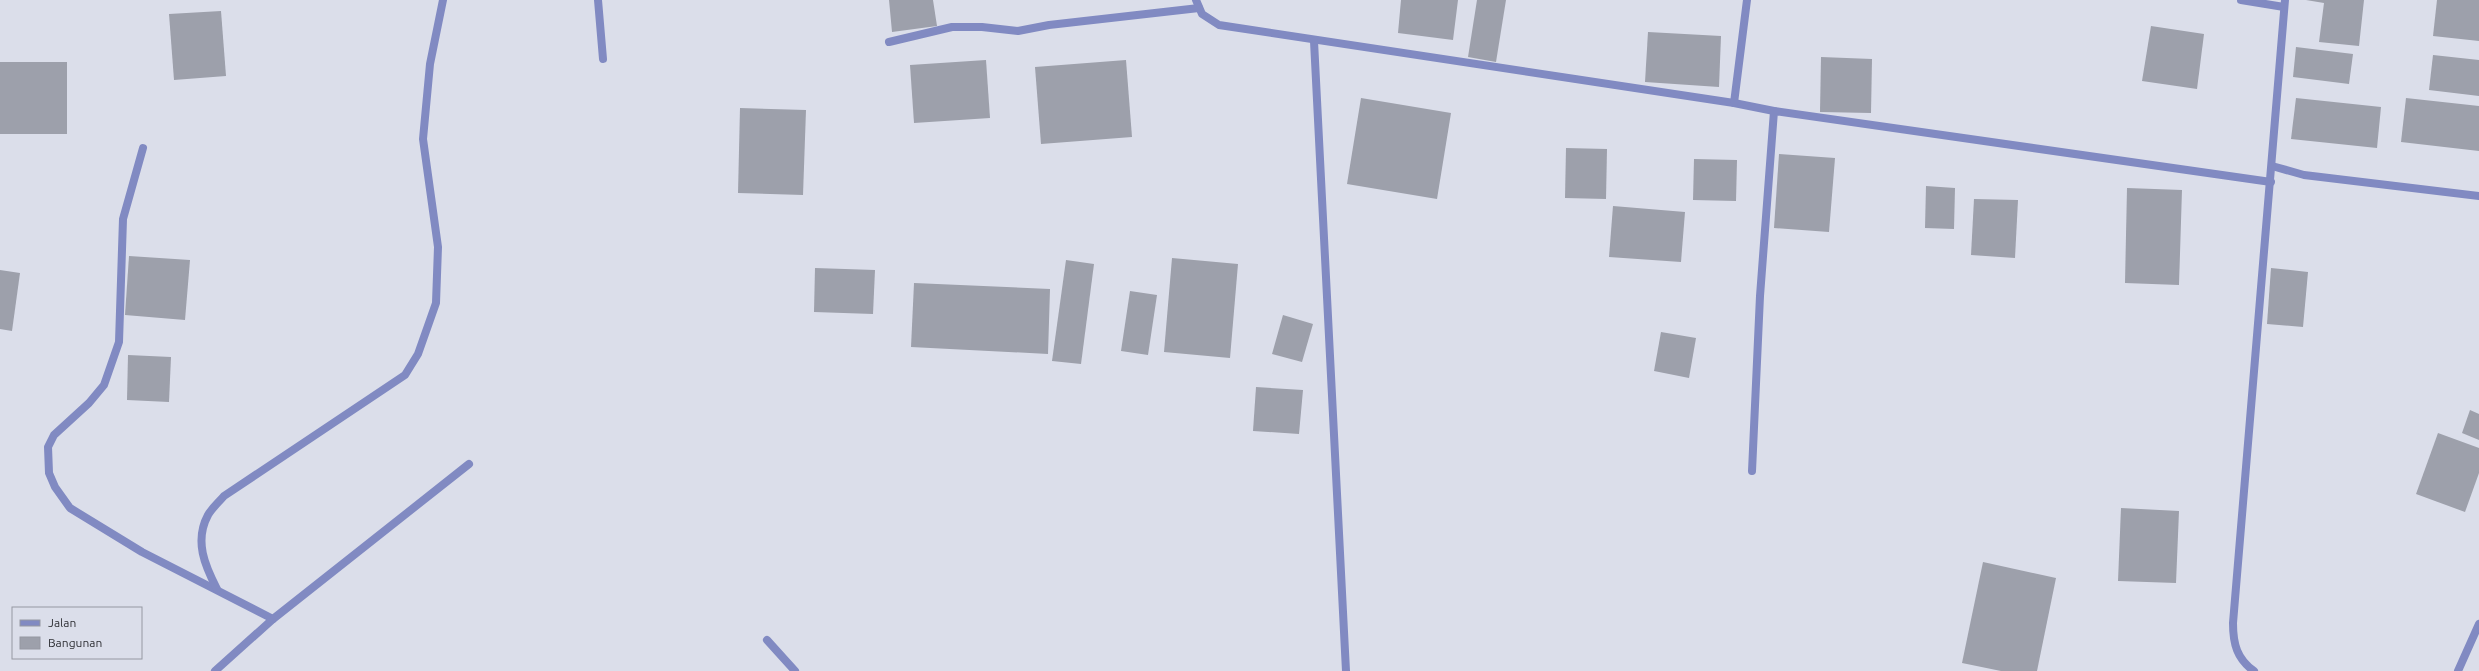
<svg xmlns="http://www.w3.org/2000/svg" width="2479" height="671" viewBox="0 0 2479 671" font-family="Ubuntu,sans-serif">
<rect width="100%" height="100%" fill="#dbdeea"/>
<g fill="#9da0ab">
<path d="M889,0H933L937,26L892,32Z"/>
<path d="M1401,0H1458L1453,40L1398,33Z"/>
<path d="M1477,0H1506L1496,62L1468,57Z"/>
<path d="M2306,0H2364L2359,46L2319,42L2324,3Z"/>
<path d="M2437,0H2479V41L2433,36Z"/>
<path d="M221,11L226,76L174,80L169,14Z"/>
<path d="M2151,26L2204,34L2197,89L2142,81Z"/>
<path d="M1648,32L1721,36L1719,87L1645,82Z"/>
<path d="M2296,47L2353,54L2349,84L2293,77Z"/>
<path d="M2433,55L2479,60V96L2429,90Z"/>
<path d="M1821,57L1872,59L1871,113L1820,112Z"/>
<path d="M986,60L990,118L914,123L910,65Z"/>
<path d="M1126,60L1132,137L1041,144L1035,67Z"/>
<rect x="0" y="62" width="67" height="72"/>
<path d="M1361,98L1451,113L1437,199L1347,184Z"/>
<path d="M2296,98L2381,107L2377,148L2291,139Z"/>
<path d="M2406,98L2479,106V151L2401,142Z"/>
<path d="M740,108L806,110L803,195L738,193Z"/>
<path d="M1566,148L1607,149L1606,199L1565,198Z"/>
<path d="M1779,154L1835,158L1829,232L1774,228Z"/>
<path d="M1694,159L1737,160L1736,201L1693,200Z"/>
<path d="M1926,186L1955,188L1954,229L1925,228Z"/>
<path d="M2127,188L2182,190L2179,285L2125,283Z"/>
<path d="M1974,199L2018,200L2015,258L1971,255Z"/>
<path d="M1613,206L1685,212L1681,262L1609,257Z"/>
<path d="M129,256L190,260L185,320L125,315Z"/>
<path d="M1172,258L1238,264L1230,358L1164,352Z"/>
<path d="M1066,260L1094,264L1081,364L1052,361Z"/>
<path d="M815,268L875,270L873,314L814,312Z"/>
<path d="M2271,268L2308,272L2303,327L2267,324Z"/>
<path d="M0,270L20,273L12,331L0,329Z"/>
<path d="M914,283L1050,289L1048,354L911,347Z"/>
<path d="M1130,291L1157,295L1148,355L1121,351Z"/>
<path d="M1283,315L1313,324L1302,362L1272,354Z"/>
<path d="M1661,332L1696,338L1689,378L1654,371Z"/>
<path d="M128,355L171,357L169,402L127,400Z"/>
<path d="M1256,387L1303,390L1299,434L1253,431Z"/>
<path d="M2470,410L2479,414V440L2462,433Z"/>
<path d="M2438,433L2479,448V473L2465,512L2416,494Z"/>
<path d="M2121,508L2179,511L2176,583L2118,581Z"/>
<path d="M1983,562L2056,578L2037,671H2001L1962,663Z"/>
</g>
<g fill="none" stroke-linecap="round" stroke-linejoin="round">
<g stroke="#818ac2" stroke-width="8">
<path d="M143,148L123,219L119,342L104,385L89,403L54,435L48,447L49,473L55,487L70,508L142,552L273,619"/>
<path d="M217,589C205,566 194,541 208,515C212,508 219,502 224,496L405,375L418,354L436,303L438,247L423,139L430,64L443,0"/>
<path d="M767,640L795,671"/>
<path d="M215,671L273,619L469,464"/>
</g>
<g stroke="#818ac2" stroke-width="8">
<path d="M598,0L603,59"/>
<path d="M1196,0L1202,14L1219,25L1734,103L1774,111L2271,182"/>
<path d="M2241,0L2284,7"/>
<path d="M1314,41L1346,671"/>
<path d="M889,42L952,27H982L1018,31L1049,25L1199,8"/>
<path d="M1734,103L1747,0"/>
<path d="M2272,166L2304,175L2479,196"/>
<path d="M1752,471L1760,296L1774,111"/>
<path d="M2254,671C2237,659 2233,644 2233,623L2285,0"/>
<path d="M2458,671L2479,624"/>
</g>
</g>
<rect x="12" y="607" width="130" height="52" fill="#dbdeea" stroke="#9698a2"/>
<rect x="20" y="620" width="20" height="6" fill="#818ac2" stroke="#9698a2"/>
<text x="48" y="627" font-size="12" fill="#2f3035">Jalan</text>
<rect x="20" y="637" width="20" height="12" fill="#9da0ab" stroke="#9698a2"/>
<text x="48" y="647" font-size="12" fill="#2f3035">Bangunan</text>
</svg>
